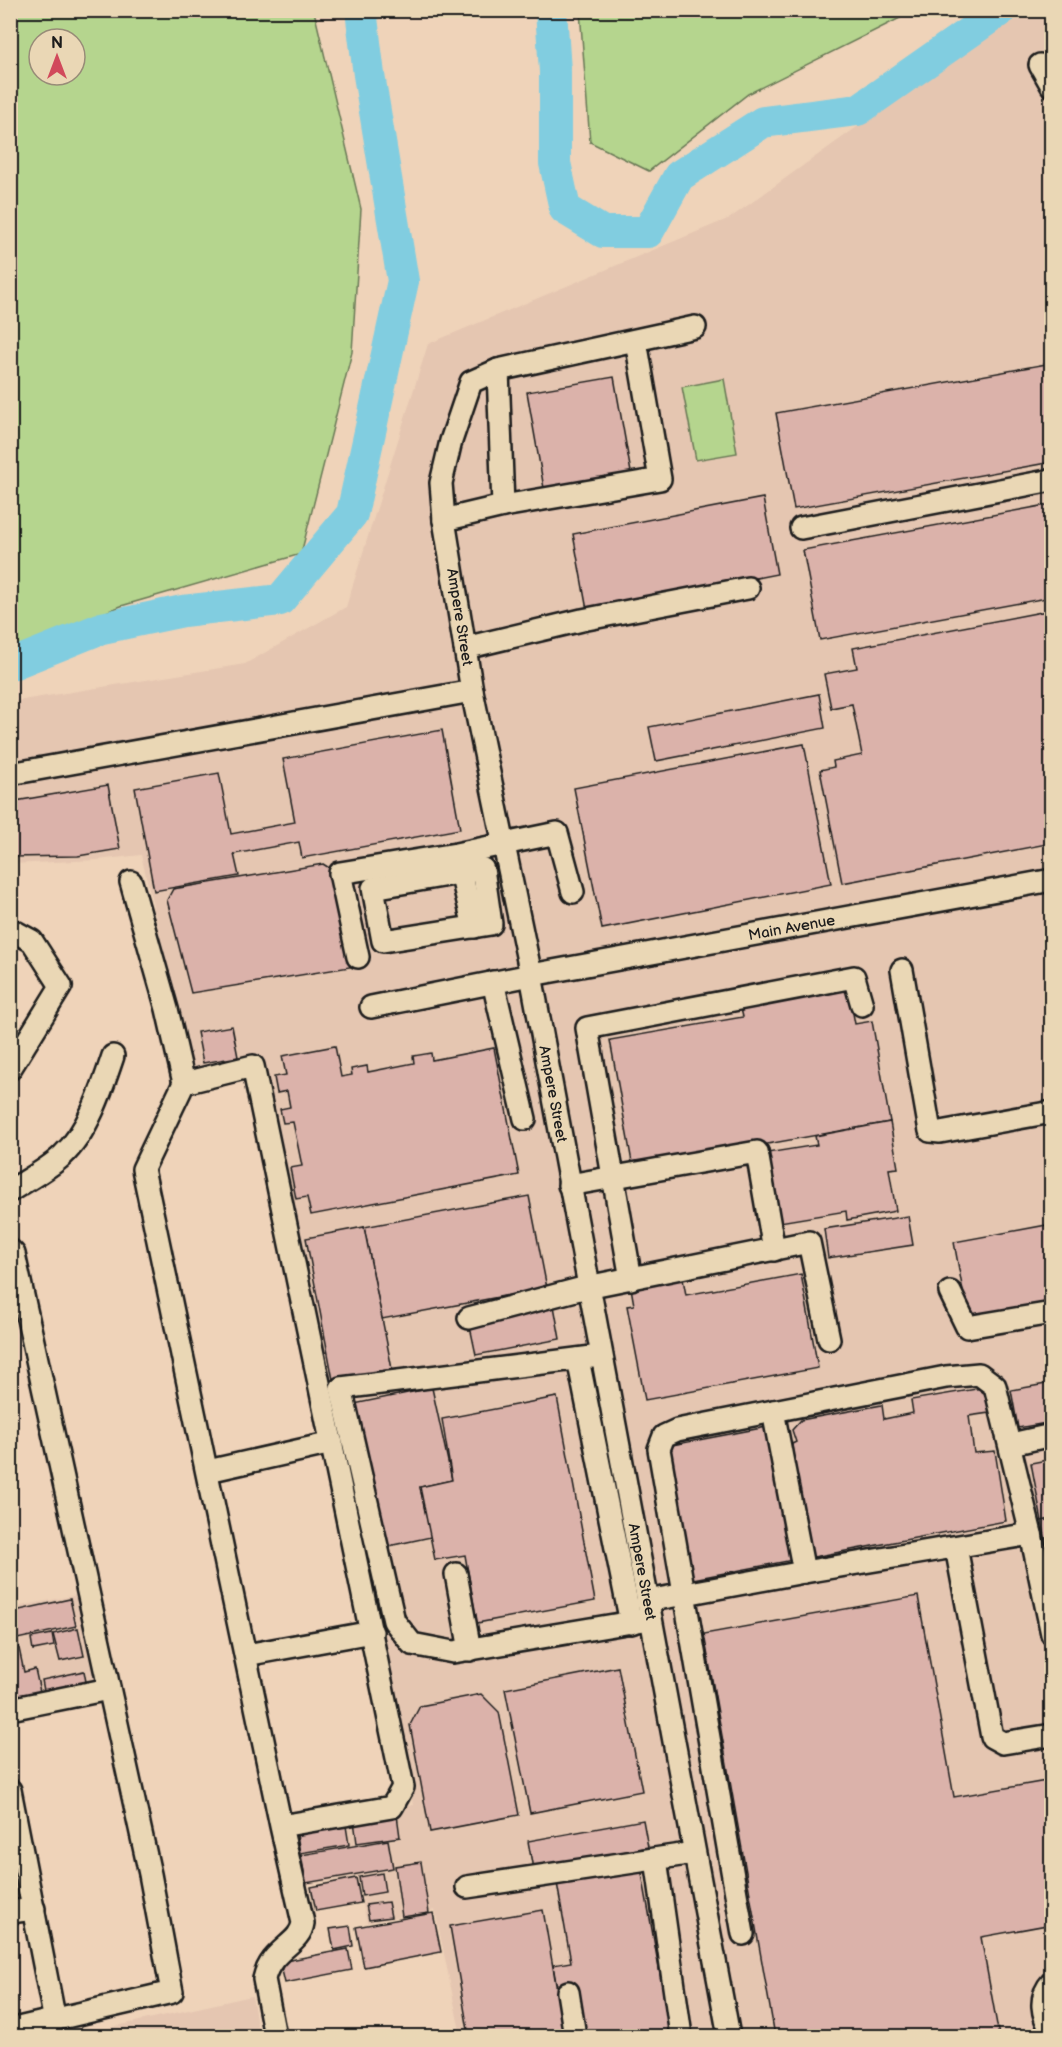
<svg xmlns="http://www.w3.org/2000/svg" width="1062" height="2047" viewBox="0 0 1062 2047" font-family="'Balsamiq Sans',sans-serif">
<rect width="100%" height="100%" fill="#efd3b9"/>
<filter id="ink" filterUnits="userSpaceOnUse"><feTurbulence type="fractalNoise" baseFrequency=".0167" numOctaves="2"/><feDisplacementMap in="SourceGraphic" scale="12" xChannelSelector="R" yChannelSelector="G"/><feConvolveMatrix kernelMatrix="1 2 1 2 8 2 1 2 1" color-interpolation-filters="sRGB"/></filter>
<g filter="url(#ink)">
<g fill="#e5c6b1">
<path d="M1019,11H1051V2036H461L435,1910L367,1923L357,1877L305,1885L292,1830L413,1805L256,1057L192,1069L141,855L97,860L11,864L10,702L245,664L346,607L428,344L730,218Z"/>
<path d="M77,1595L101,1686L11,1705V1608Z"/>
<path d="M252,1996L259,2036H72Z"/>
</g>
<g fill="#b5d58e" stroke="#687855" stroke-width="1.5" fill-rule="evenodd">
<path d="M11,10L314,11L361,209L352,352L301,554L121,606L11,650ZM39,39H75V75H39Z"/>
<path d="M580,11V10L914,11L748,94L649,171L590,142Z"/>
<path d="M724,379L737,453L696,460L682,387Z"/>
</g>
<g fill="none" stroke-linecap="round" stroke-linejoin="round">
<g stroke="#81cde0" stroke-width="32">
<path d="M551,10L555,72V163L565,209L603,232H648L679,176L763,122L858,110L1001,10"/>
<path d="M10,665L102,628L183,611L280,600L352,514L403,281L369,75L361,10"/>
</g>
</g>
<g fill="#dbb2aa" stroke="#1c1c1c" stroke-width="1.5">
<path d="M1052,363V462L794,509L776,413Z"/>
<path d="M614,377L632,478L545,494L527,392Z"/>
<path d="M763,498L777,574L587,610L573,534Z"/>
<path d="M1052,504V597L820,640L803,550Z"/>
<path d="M1052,610V843L842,883L820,770L834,767L833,761L862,755L852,704L831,708L824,674L857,668L853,648Z"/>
<path d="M819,694L825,728L656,761L649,727Z"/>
<path d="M442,730L460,829L302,858L299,842L234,854L239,876L154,891L135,788L219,773L231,834L295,822L283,759Z"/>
<path d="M804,744L831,884L602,929L574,788Z"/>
<path d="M108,785L120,849L78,856L10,857V802Z"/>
<path d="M323,864L334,871L350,967L191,993L167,900L173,889Z"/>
<path d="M848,987L855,1024L872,1021L890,1122L633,1168L610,1040L743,1017L740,1005Z"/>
<path d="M232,1026L238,1057L203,1063L197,1032Z"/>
<path d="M335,1046L341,1077L352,1075L351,1069L367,1066L368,1072L414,1063L413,1056L431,1053L432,1060L494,1048L519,1175L311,1215L307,1197L296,1199L290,1168L302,1166L293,1122L283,1123L280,1109L290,1107L287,1091L277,1093L274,1077L286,1075L282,1056Z"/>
<path d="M890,1122L898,1168L889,1169L896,1211L847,1220L846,1211L780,1222L767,1153L817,1145L815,1136Z"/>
<path d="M529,1196L547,1288L382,1319L364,1227Z"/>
<path d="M908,1216L913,1245L828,1258L824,1229Z"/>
<path d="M1052,1224V1304L968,1319L954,1242Z"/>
<path d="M364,1227L392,1369L333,1380L306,1238Z"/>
<path d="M801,1274L818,1368L645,1400L627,1306L634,1305L631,1288L683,1279L686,1295Z"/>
<path d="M554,1306L560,1339L476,1355L469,1322Z"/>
<path d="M1052,1383V1422L1018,1428L1011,1390Z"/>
<path d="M432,1388L452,1480L420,1487L431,1537L379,1548L349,1405Z"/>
<path d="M982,1388L987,1393L989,1413L969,1416L974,1453L995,1451L1006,1521L808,1558L790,1457L793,1456L792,1444L796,1442L792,1430L801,1420L882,1405L884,1419L913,1413L911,1400Z"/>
<path d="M557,1397L595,1601L477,1623L465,1555L435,1560L420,1487L452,1480L442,1419Z"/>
<path d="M767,1427L793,1560L693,1579L667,1446Z"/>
<path d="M1052,1459V1519L1042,1521L1031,1463Z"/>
<path d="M1052,1519V1571L1042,1521Z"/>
<path d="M918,1596L954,1797L1052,1780V1924L981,1937L999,2036H775L704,1634Z"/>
<path d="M70,1599L76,1626L17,1639L24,1672L35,1669L41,1696L10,1703V1612Z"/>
<path d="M78,1628L84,1656L60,1661L53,1634Z"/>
<path d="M52,1634L54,1646L33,1650L31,1638Z"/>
<path d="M618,1667L642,1791L530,1813L505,1689Z"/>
<path d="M84,1671L87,1687L45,1696L42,1680Z"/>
<path d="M481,1694L499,1712L519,1815L430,1832L410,1725L420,1706Z"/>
<path d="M397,1815L400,1837L357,1843L354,1821Z"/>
<path d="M643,1820L648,1847L533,1869L528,1841Z"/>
<path d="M346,1826L349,1845L300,1853L297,1834Z"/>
<path d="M388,1840L393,1868L306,1883L301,1855Z"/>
<path d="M421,1862L429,1913L402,1917L395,1866Z"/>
<path d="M641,1868L671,2036H586L577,1985L557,1989L553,1965L571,1962L557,1883Z"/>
<path d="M382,1873L385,1892L362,1896L359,1877Z"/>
<path d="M356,1878L361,1903L316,1911L311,1887Z"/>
<path d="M388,1902L391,1917L369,1920L366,1905Z"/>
<path d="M543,1910L565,2036H469L450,1926Z"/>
<path d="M433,1913L441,1952L364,1967L356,1927Z"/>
<path d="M350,1926L353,1946L334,1950L330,1929Z"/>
<path d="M348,1949L352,1970L285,1983L280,1962Z"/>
</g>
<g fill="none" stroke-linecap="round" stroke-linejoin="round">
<g stroke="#1c1c1c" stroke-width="26">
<g id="minor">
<path d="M1040,65L1052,86"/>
<path id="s1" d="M695,327L498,370L471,382L451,441L441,483L444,520L472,691L531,975L729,2036"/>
<path d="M498,370L503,506"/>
<path d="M444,520L503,506L660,479L636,341"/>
<path d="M801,528L1052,480"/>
<path d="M465,648L582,620L748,588"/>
<path d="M10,774L472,691"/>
<path d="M458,860L474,927"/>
<path d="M483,869L491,924L383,941L373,888Z"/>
<path d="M131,882L167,1009L184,1083"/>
<path d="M10,929L32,941L61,986L10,1069"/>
<path d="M358,957L340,873L456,854L557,833L573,892"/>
<path d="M902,970L930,1131L940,1132L1052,1112"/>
<path d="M493,982L525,1119"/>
<path id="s2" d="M371,1007L531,975L1052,880"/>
<path d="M569,1185L757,1152L774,1250"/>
<path d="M10,1191C27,1180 47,1170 62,1156C88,1132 102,1089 113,1056"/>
<path d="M10,1250L14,1254L25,1305L150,1874L172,1992L10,2030"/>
<path d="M631,1279L587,1028L854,977L862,1005"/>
<path d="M950,1292L967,1327L1052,1313"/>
<path d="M469,1318L587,1287L809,1242L829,1339"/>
<path d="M600,1356L341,1388L394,1621L412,1644L453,1652L650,1619"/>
<path d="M578,1359L631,1623"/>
<path d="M773,1411L804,1572"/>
<path d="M1011,1444L1052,1435"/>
<path d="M208,1471L332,1443"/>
<path d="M956,1547L992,1737L1003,1743L1052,1735"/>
<path d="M456,1574L470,1650"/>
<path d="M647,1601L804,1572L1031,1534"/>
<path d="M246,1655L372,1632"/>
<path d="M10,1709L109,1689"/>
<path d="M10,1790L55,2021"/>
<path d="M656,1859L681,2036"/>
<path d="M467,1887L694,1853"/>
<path d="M10,1912L34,1909"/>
<path d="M743,1934L659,1449L664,1436L677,1430L946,1377L979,1374L995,1386L1031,1534L1052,1634"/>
<path d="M1052,1982C1038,1997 1042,2016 1052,2031"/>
<path d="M568,1992L575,2036"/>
<path d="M275,2036L264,1979C271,1948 300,1945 303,1923L281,1826L143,1169L184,1083L253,1066L403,1787L392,1807L281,1826"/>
</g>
</g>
<use href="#minor" stroke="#ead7b5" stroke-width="21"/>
</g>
</g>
<g text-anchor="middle" stroke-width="6" stroke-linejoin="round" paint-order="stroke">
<g font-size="15" fill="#1c1c1c" stroke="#ead7b5">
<text dy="5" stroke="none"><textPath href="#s1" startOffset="472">Ampere Street</textPath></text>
<text dy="5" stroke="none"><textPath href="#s2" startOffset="428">Main Avenue</textPath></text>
<text dy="5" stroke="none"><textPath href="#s1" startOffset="958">Ampere Street</textPath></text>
<text dy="5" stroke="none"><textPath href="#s1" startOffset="1444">Ampere Street</textPath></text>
</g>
</g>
<rect width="1062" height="2047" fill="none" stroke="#ead7b5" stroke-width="36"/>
<rect x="18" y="18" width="1026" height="2011" fill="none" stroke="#1c1c1c" stroke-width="2" filter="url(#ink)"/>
<g transform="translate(57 57)"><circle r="28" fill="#ead7b5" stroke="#988c78" stroke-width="1.5"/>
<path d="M0-4.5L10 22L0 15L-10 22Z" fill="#d1495b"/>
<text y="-9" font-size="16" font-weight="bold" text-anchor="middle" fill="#1c1c1c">N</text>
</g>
</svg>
